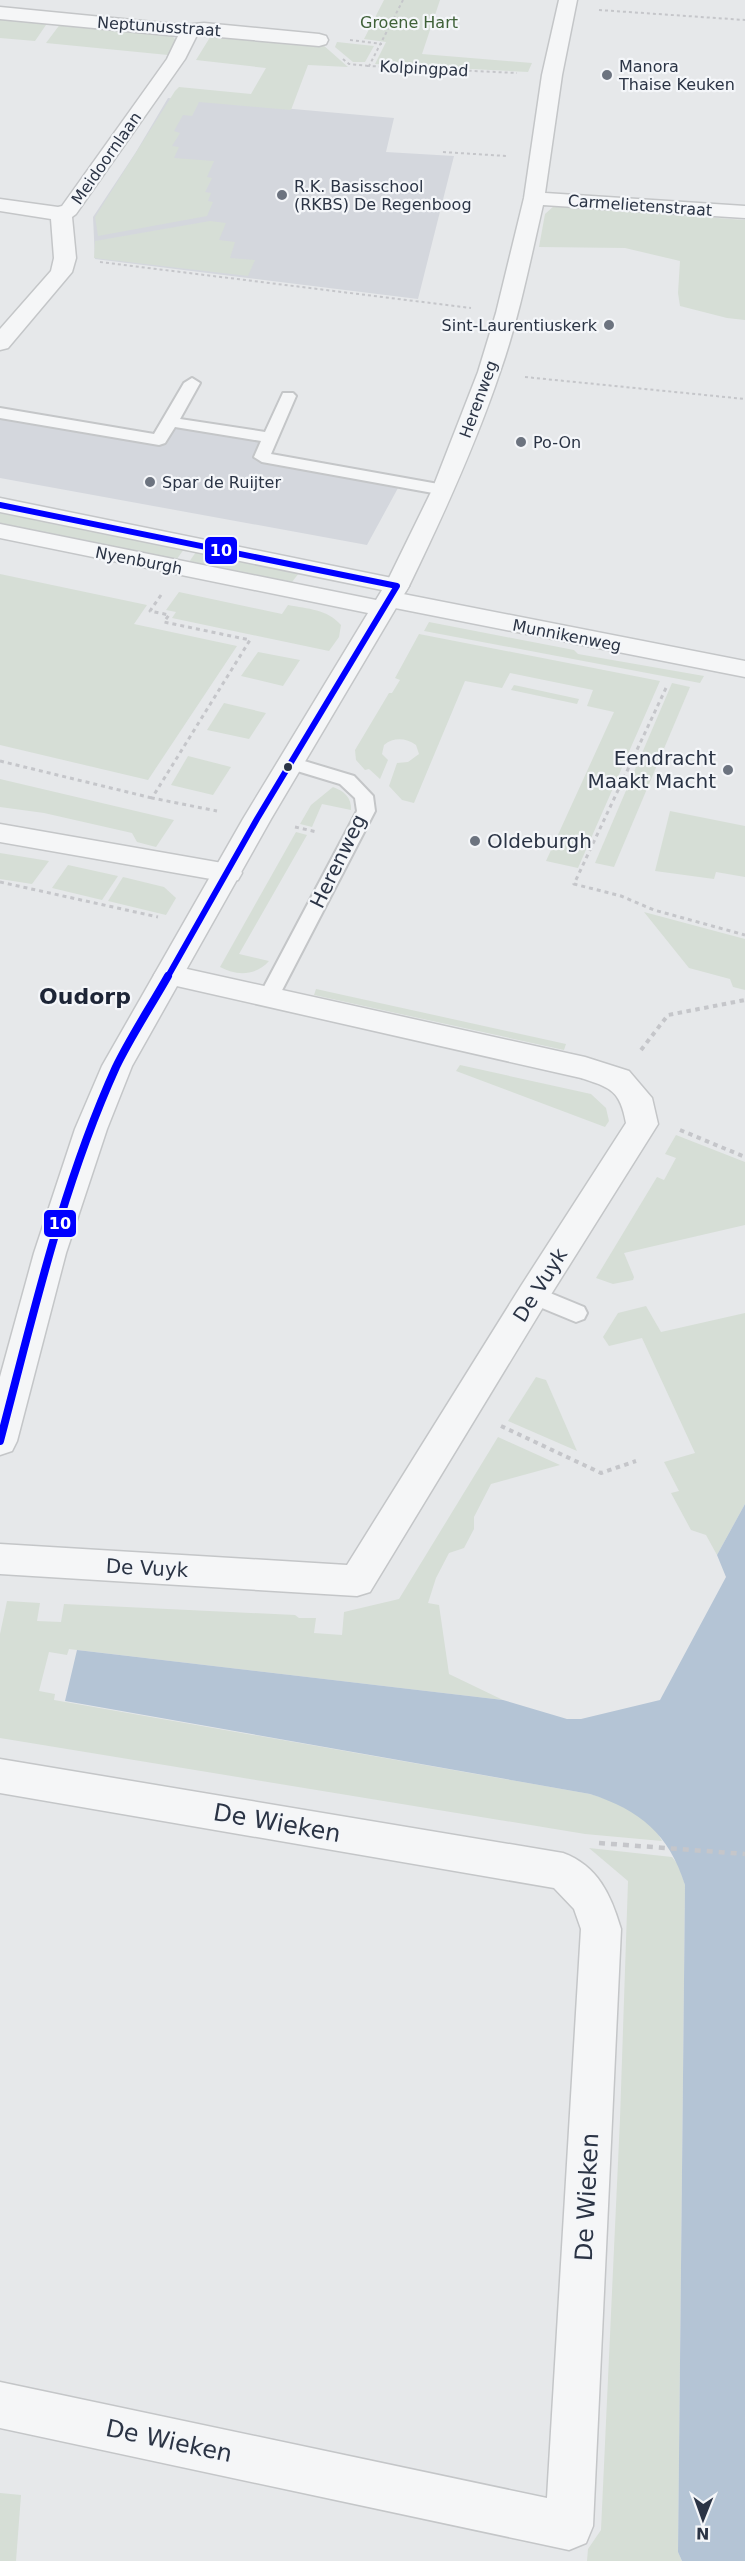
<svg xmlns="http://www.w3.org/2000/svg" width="745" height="2561" viewBox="0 0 745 2561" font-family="'DejaVu Sans',sans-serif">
<rect width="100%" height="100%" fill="#e6e8ea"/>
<g fill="#d4d7dd">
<path d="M168,98L394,118L386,152L454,156L418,299L95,259L93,217L136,152Z"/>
<path d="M0,411L166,438L174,426L263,441L257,452L404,477L367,545L0,478Z"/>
</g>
<g fill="#d6ded6">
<path d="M384,0H440L422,54L532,63L528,72L375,64L386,42L364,39Z"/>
<path d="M0,17L48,22L35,41L0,38Z"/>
<path d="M61,23L171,35L177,41L168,55L46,43Z"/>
<path d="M212,34L322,44L348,67L308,65L291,110L199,102L192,116L183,115L174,131L180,133L172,146L179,147L174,158L214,161L207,177L212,178L205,192L211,193L208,201L213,202L207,216L98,236L95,217L175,91L179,87L251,94L266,68L196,60Z"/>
<path d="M337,42L374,46L365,62H353L335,47Z"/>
<path d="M554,206L745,220V320L727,318L680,306L678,293L680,261L625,248L539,247L545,214Z"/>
<path d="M210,221L226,223L219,240L235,242L230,258L255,260L248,276L94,258L95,241Z"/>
<path d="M0,512L184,549L177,559L0,523Z"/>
<path d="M196,552L299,573L292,582L189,562Z"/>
<path d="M0,574L147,605L134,624L237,646L148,780L0,745Z"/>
<path d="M179,592L282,614L288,605C308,609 327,609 341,625L339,637L329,651L172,618L176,612L166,610Z"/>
<path d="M429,622L574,650L578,654L704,676L700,683L424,631Z"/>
<path d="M419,634L660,681L578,868L546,861L614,712L587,706L593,690L510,673L502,688L465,681L414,803L402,800L389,786L397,763L408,762L419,754L416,745C406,738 394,737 384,745L382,754L388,760L380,779L369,769L365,770L356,760L355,750L389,693H392L400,680L395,678Z"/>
<path d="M258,652L300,660L283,686L241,676Z"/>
<path d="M672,683L690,687L614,867L595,863Z"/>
<path d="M514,685L579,699L577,704L511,690Z"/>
<path d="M224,703L266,713L249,739L207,730Z"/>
<path d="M188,756L231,767L213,795L171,785Z"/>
<path d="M0,779L174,820L156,847L137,842L132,833L44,813L0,807Z"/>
<path d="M333,787C344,791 352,798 351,810L322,804L312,827L300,824L311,805Z"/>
<path d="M670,811L745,826V877L716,872L714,879L655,871Z"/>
<path d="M296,832L307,835L239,954L269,961C256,976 236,976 220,967Z"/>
<path d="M0,853L49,861L32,884L0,879Z"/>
<path d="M68,865L118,876L102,900L52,888Z"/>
<path d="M123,877L164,887L176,898L166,915L108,901Z"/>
<path d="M644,912L745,939V990L733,987L730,979L689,968Z"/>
<path d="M316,989L566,1044L564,1050L314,995Z"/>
<path d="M460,1065L591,1094L606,1108L609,1121L605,1127L456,1071Z"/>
<path d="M676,1135L745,1162V1225L624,1253L634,1277L633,1280L613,1284L596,1278L657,1177L664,1180L676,1158L665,1154Z"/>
<path d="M646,1306L661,1332L745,1313V1504L717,1555L706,1535L691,1530L671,1493L679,1491L664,1462L695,1453L642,1338L609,1346L603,1337L618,1313Z"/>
<path d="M536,1377L546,1380L577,1451L508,1421Z"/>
<path d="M498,1437L560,1465L491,1484L474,1517V1529L464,1548L449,1553L436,1578L428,1603L439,1605L449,1674L503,1700L69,1649L67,1655L49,1652L39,1691L55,1694L54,1700L590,1794C617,1802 649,1813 662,1841L585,1834L0,1738V1634L7,1601L40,1603L37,1621L61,1622L64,1604L295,1615L299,1618H316L314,1633L342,1635L344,1612L399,1599Z"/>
<path d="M589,1848L672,1857L679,1866L685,1885L678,2552L682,2561H587L588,2549L601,2530L620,2119L628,1881Z"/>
<path d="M0,2493L21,2495L16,2561H0Z"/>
</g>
<path fill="#b4c4d5" d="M745,1504V2561H682L678,2552L685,1885C669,1834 640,1810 590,1794L65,1701L77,1650L503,1700L567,1719H581L660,1700L726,1577L717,1555Z"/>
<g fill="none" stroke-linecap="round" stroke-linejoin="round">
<g stroke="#c4c6c8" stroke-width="4">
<g id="service">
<path d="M192,378L200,383L180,419L265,432L283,393H293L296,396L271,454L444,485L452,490L444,495L262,462L254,457L261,441L175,427L165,443L159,445L0,418V408L154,434L184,383Z"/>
<path d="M291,757L354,776L373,796L375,811L278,998L275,1003L268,1005L261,1003L258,998L357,811L355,798L340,784L284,767L282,763L284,759Z"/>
<path d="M533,1286L584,1307L587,1313L584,1319L576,1322L525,1301L522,1295L525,1289Z"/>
</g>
</g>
<g stroke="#c4c6c8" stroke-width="3">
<g id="minor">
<path d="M559,0H577L562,75L545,193L745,206V218L543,205C530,261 519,318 500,372C475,446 443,516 409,586L406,591L398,593L745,661V677L390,607L381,604L377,599L381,594L389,592L385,586L432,490L478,372L496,313L524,198L542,75Z"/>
<path d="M0,7L184,25L204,23L319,34L326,36L328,40L326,44L319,46L197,35L185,59L76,214L72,217L76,258L72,272L8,348L0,350V329L51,271L54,258L51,219L0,211V199L58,207L62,206L167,59L178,36L0,19Z"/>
<path d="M0,824L228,864L238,866L242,873L238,880L228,882L0,842Z"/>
<path d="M169,965L585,1057L629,1071L652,1098L658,1124L653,1132L545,1304L370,1592L357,1596L0,1574V1544L347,1565L521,1286L626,1123C620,1090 611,1088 581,1078L159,982L154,975L159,968Z"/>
<path d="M0,1759L563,1853C598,1866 611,1895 621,1929L593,2526L586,2543L569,2550L0,2428V2382L547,2498L581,1929L574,1909L554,1888L0,1793Z"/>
</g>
</g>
<g stroke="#c4c6c8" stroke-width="3">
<path id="tertiary" d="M0,498L397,579L406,581L409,586L271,819L132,1066L107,1129L66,1253L17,1441L12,1451L0,1455V1377L34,1253L75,1129L102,1066L243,819L368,613L0,538V524L376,600L382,590L0,512Z"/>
</g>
<g stroke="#c5c6ca" stroke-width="2" stroke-dasharray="3 3" stroke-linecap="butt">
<path d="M403,0L369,66L517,73"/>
<path d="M599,10L745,20"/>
<path d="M350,40L382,44"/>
<path d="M343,59L349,64L369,66"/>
<path d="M443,152L506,156"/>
<path d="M100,262L471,308"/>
<path d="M525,377L745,399"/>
</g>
<g stroke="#c5c6ca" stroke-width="3" stroke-dasharray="4 4" stroke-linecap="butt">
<path d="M161,595L150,611L169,615L164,622L250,640L152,798L217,811"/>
<path d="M666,688L574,884L621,896L654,910L745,935"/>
<path d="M0,761L152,798"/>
<path d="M295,827L317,832"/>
<path d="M0,882L158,917"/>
</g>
<g stroke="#c5c6ca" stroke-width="4" stroke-dasharray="4.5 4.5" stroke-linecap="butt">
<path d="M641,1050L668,1015L745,1000"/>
<path d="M680,1130L745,1157"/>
<path d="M501,1426L601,1473L636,1461"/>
</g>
<path stroke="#c5c6ca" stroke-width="4.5" stroke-dasharray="6 6" stroke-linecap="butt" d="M599,1843L745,1854"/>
<use href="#service" fill="#f5f6f7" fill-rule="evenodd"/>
<use href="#minor" fill="#f5f6f7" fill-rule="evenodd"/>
<use href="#tertiary" fill="#f5f6f7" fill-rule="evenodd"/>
<g stroke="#f4f6f9" stroke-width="10">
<path id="bus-1-far1" d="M0,505L397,586L257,819L167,978"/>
</g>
<g stroke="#f4f6f9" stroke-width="12">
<path id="bus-1" d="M0,1441C33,1316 62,1186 116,1067C131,1036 151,1006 168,976"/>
</g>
<use href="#bus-1-far1" stroke="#00f" stroke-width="6"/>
<use href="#bus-1" stroke="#00f" stroke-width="8"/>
</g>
<g fill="#6c737f" stroke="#f4f6f9" stroke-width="2">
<circle cx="607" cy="75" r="6"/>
<circle cx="282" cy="195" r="6"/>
<circle cx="609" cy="325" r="6"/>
<circle cx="521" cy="442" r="6"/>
<circle cx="150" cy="482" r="6"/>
<circle cx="728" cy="770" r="6"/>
<circle cx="475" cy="841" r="6"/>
</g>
<circle fill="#2b3445" stroke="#f4f6f9" stroke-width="2" cx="288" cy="767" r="5"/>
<g text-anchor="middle" stroke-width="4.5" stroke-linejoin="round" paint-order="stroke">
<g font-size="16" fill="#3f6138" stroke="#f4f6f9">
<text x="409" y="28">Groene Hart</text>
</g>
<g font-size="16" fill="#2b3445" stroke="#f4f6f9">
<text transform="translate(159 26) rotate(4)" y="6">Neptunusstraat</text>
<text transform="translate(424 68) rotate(3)" y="6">Kolpingpad</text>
<text transform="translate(106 158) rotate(-55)" y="6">Meidoornlaan</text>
<text transform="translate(640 205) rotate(4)" y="6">Carmelietenstraat</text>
<text transform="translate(478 399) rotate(-70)" y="6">Herenweg</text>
<text transform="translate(139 560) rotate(11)" y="6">Nyenburgh</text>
<text transform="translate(567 635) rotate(11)" y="6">Munnikenweg</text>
</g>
<g font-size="16" fill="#2b3445" stroke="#f4f6f9" text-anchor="start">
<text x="619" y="72">Manora<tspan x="619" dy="18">Thaise Keuken</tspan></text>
<text x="294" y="192">R.K. Basisschool<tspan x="294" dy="18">(RKBS) De Regenboog</tspan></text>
<text x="597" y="331" text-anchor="end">Sint-Laurentiuskerk</text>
<text x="533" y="448">Po-On</text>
<text x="162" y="488">Spar de Ruijter</text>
</g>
<g font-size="20" fill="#2b3445" stroke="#f4f6f9" text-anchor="end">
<text x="716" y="765">Eendracht<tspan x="716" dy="23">Maakt Macht</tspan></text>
<text x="487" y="848" text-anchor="start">Oldeburgh</text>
</g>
<g font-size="20" fill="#2b3445" stroke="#f4f6f9">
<text transform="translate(338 861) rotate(-64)" y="7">Herenweg</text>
<text transform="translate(540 1285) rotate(-58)" y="7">De Vuyk</text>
<text transform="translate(147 1568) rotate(3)" y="7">De Vuyk</text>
</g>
<g font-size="22" font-weight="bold" fill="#1d2536" stroke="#f4f6f9">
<text x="85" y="1004">Oudorp</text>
</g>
<g font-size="24" fill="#2b3445" stroke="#f4f6f9">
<text transform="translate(277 1823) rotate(10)" y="8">De Wieken</text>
<text transform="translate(587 2197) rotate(-87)" y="8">De Wieken</text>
<text transform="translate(169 2441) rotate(12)" y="8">De Wieken</text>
</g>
</g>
<g stroke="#f4f6f9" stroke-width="2">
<rect x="204" y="536" width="34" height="29" rx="6" fill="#00f"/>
<rect x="43" y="1209" width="34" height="29" rx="6" fill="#00f"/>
</g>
<g font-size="16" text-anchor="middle" font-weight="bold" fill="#fff">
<text x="221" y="556">10</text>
<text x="60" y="1229">10</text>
</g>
<g transform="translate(703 2519) rotate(181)" stroke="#f4f6f9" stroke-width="4.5" paint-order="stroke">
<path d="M0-4.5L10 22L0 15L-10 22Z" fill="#2b3445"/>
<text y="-9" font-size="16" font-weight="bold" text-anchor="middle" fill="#2b3445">N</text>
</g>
</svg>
